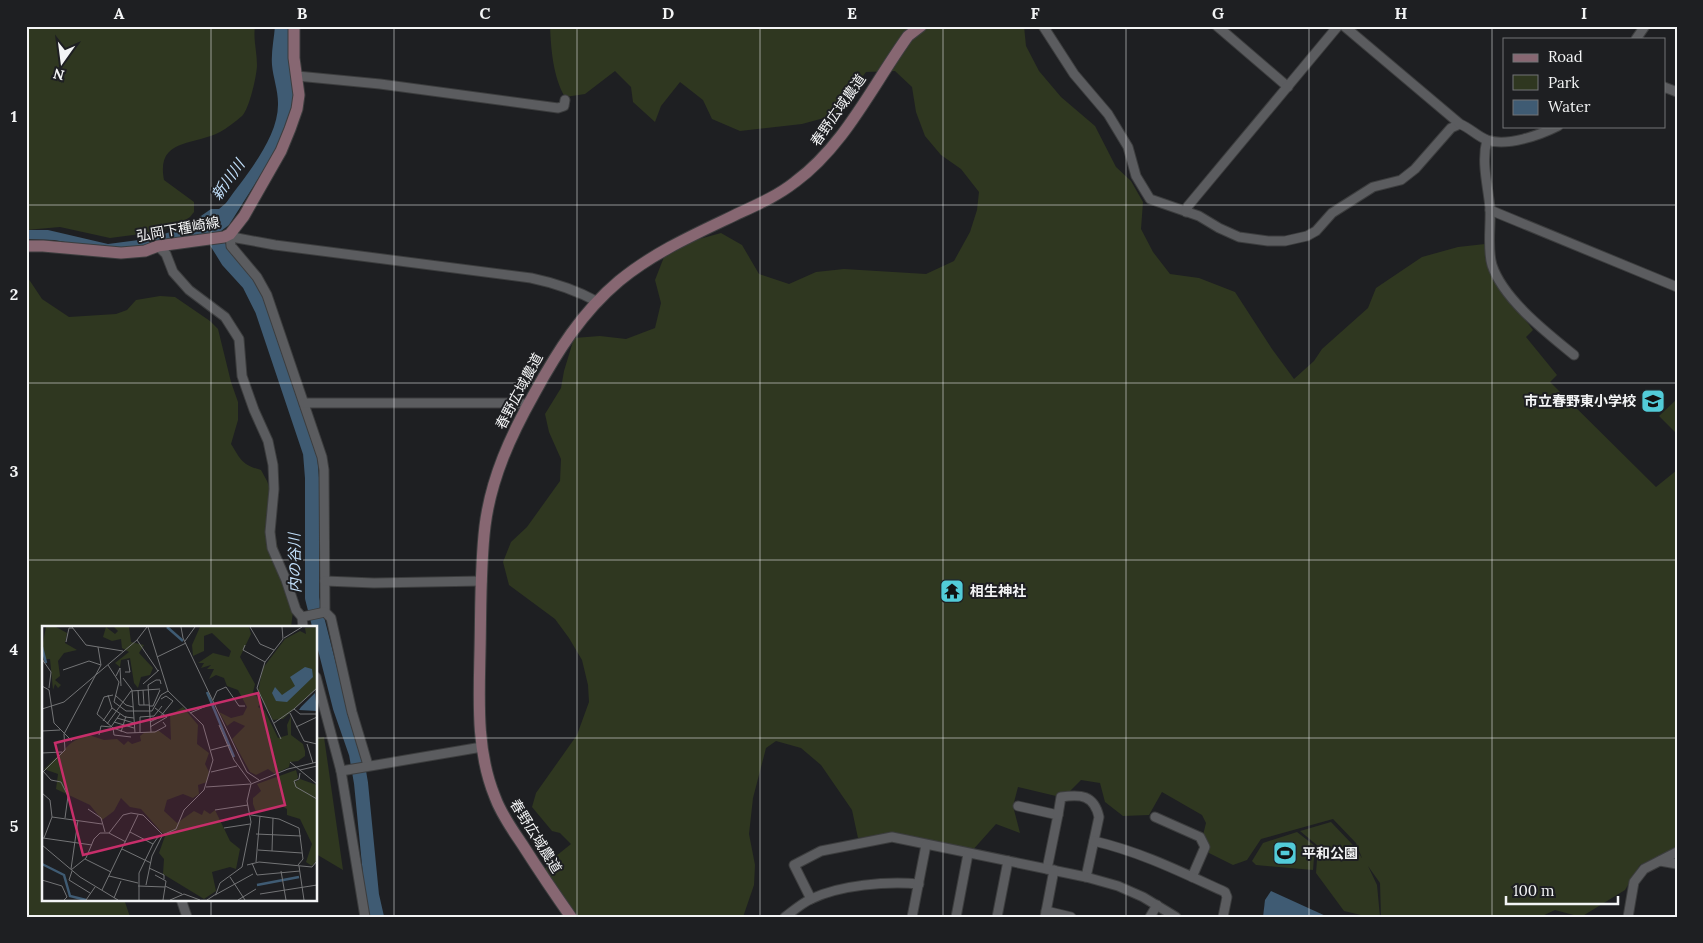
<svg xmlns="http://www.w3.org/2000/svg" width="1703" height="943" viewBox="0 0 1703 943" font-family="Lora,'Noto Sans JP',serif">
<rect width="100%" height="100%" fill="#1e1f22"/>
<g fill="#2f3720">
<path d="M26,26H255C253,39 257,52 257,65C257,75 249,110 242,116C235,122 227,128 220,132C193,146 156,138 164,180L194,202V212L190,217L181,223L156,232L110,238L60,227L26,230Z"/>
<path d="M550,26H1024L1026,46L1039,71L1061,97L1095,126L1116,167L1131,181L1143,202L1141,229L1153,252L1170,274L1199,278L1235,292L1272,349L1294,379L1314,361L1322,349L1368,308L1376,288L1422,257L1458,247L1485,244L1497,282L1533,330L1526,337L1557,375L1550,382L1656,487L1677,470V847L1640,865L1625,890L1581,917L1555,910L1540,917H1381L1380,883L1368,866L1377,885L1380,917H1369L1344,911L1316,873L1318,846L1300,831L1331,822L1352,844L1362,858L1356,843L1333,819L1261,839L1247,860L1233,865L1209,853L1203,835L1206,823L1202,815L1162,792L1149,815L1123,816L1105,802L1100,783L1081,780L1069,792L1056,796L1018,787L1013,806L1020,833L996,824L971,852L891,834L858,838L852,810L821,765L801,748L776,741L766,748L753,798L749,834L755,865L754,885L743,917H573L544,870L556,856L571,844L560,833L552,831L532,807L536,793L577,735L589,702L588,685L582,660L569,638L555,619L509,585L503,562L511,542L527,527L560,481L561,459L549,432L545,414L561,388L564,371L574,338L600,336L626,339L655,328L661,303L655,280L664,257L685,243L721,233L742,245L759,274L789,284L816,272L844,269L926,274L954,261L970,232L977,210L979,192L961,169L941,155L925,136L916,112L912,87L895,71L866,72L835,115L802,124L740,131L712,119L703,100L680,82L661,106L655,122L633,102L631,87L615,71L585,94L565,97C553,77 551,49 550,26Z"/>
<path d="M26,275L42,299L69,317L116,314L127,310L136,300L160,296L175,297L210,321L218,329L231,382L238,402V420L231,444C241,460 242,465 261,470L267,481L271,492L272,516L280,561L292,578L294,604L291,627H44V899H124L130,917H26Z"/>
<path d="M1677,399V434L1659,416Z"/>
<path d="M324,737L343,870L316,854V738Z"/>
<path d="M1297,832L1315,846L1313,870L1256,865L1252,861L1263,843Z"/>
</g>
<g fill="#3f5b73">
<path d="M275,26H289L288,52L294,94L291,114L275,152L229,225L221,231L206,235L127,249L108,250L54,240L26,239V230H48L108,244L154,238L188,225L211,209H219L226,203C245,176 279,138 278,103C278,90 273,77 272,65C271,52 274,39 275,26Z"/>
<path d="M1271,891L1328,917H1263L1265,900Z"/>
</g>
<g fill="none" stroke-linecap="round" stroke-linejoin="round">
<path stroke="#3f5b73" stroke-width="14" d="M210,227L215,240L228,261L249,284L262,310L310,453L312,478V598L340,708L356,754L361,783L372,895L377,917"/>
<g stroke="#3c3d3e" stroke-width="11">
<g id="street">
<path d="M1043,26L1074,74L1108,114L1128,147L1136,176L1150,199L1199,216L1219,228L1239,237L1268,241H1285L1307,236L1316,231L1332,213L1373,187L1401,180L1415,169L1451,128L1460,124"/>
<path d="M1217,26L1288,87"/>
<path d="M1344,26L1460,124C1470,128 1477,136 1487,140C1507,147 1540,135 1558,126"/>
<path d="M1636,39L1645,26"/>
<path d="M297,76L380,84L558,108L564,106L565,100"/>
<path d="M1664,87L1677,92"/>
<path d="M1487,140C1481,162 1488,186 1490,208C1491,225 1487,249 1492,265C1503,299 1547,333 1574,355"/>
<path d="M1490,210L1677,287"/>
<path d="M1186,212L1188,206L1338,26"/>
<path d="M230,234L231,246L257,277L267,295L322,457L324,470L325,612L331,618L352,712L368,765"/>
<path d="M230,234L237,238L275,245L531,278C555,283 576,290 598,302"/>
<path d="M158,246L166,254L173,272L189,290L225,317L239,339L242,376L254,410L268,441L273,465L274,489L270,532L272,548L286,580L296,610L302,617L303,627"/>
<path d="M304,403H520L527,405"/>
<path d="M325,581L374,583L482,581"/>
<path d="M302,617L325,612"/>
<path d="M316,677L341,771L365,917"/>
<path d="M341,771L482,747"/>
<path d="M1018,806L1058,815L1047,869"/>
<path d="M1058,815L1061,797C1081,794 1094,795 1099,817L1086,877"/>
<path d="M1155,817L1200,837L1205,847L1192,877"/>
<path d="M1094,841C1141,852 1181,872 1225,892L1227,897L1223,917"/>
<path d="M1660,861L1677,864"/>
<path d="M181,899L187,917"/>
<path d="M811,899L794,865L821,851L892,837L1086,877L1118,886L1143,897L1176,917"/>
<path d="M1046,911L1071,917"/>
<path d="M785,917C793,911 802,903 811,899C840,885 887,881 919,884"/>
<path d="M912,917L926,845"/>
<path d="M956,917L968,854"/>
<path d="M997,917L1008,861"/>
<path d="M1045,917L1054,870"/>
<path d="M1150,917L1157,905"/>
<path d="M1628,917L1634,882L1644,869L1677,852"/>
</g>
</g>
<g stroke="#3c3d3e" stroke-width="13">
<g id="secondary">
<path d="M26,246H43L121,253L145,251L158,246L224,237L230,234L244,216L281,151L290,129L297,109L299,95L294,58V26"/>
<path d="M571,917C554,893 538,869 522,844C512,829 501,814 495,797C476,751 479,700 480,651C481,610 480,567 485,526C491,478 511,435 534,394C557,352 582,312 619,281C653,253 693,235 733,216C754,206 776,197 795,182C845,145 872,86 908,36L921,26"/>
</g>
</g>
<use href="#street" stroke="#5b5c5f" stroke-width="9"/>
<use href="#secondary" stroke="#876772" stroke-width="11"/>
</g>
<path fill="none" stroke="#f3f4f5" stroke-width="1" stroke-opacity="0.55" d="M211,26V627M394,26V917M577,26V917M760,26V917M943,26V917M1126,26V917M1309,26V917M1492,26V917M26,205H1677M26,383H1677M26,560H1677M26,738H44M316,738H1677M211,899V917"/>
<defs>
<g id="school-square" transform="scale(1.25)"><rect x="-9" y="-9" width="18" height="18" rx="4" fill="#52cbd8" stroke="#1e1f22"/><path d="M0-5L7-2L0 1L-7-2ZM-4 1L0 2.5L4 1V4Q0 6-4 4Z" fill="#111"/></g>
<g id="temple-square" transform="scale(1.25)"><rect x="-9" y="-9" width="18" height="18" rx="4" fill="#52cbd8" stroke="#1e1f22"/><path d="M0-6L5-2H3V0L6.5 2.5H4V6H1.5V3h-3V6H-4V2.5H-6.5L-3 0V-2H-5Z" fill="#111"/></g>
<g id="stadium-square" transform="scale(1.25)"><rect x="-9" y="-9" width="18" height="18" rx="4" fill="#52cbd8" stroke="#1e1f22"/><path d="M0-5a6.5 5 0 1 0 0 10a6.5 5 0 1 0 0-10ZM-3.5-1.8h7v3.6h-7Z" fill="#111"/></g>
</defs>
<g fill-rule="evenodd">
<use href="#school-square" x="1653" y="401"/>
<use href="#temple-square" x="952" y="591"/>
<use href="#stadium-square" x="1285" y="853"/>
</g>
<g text-anchor="middle" stroke-width="4" stroke-linejoin="round" paint-order="stroke">
<g font-size="14" fill="#f3f4f5" stroke="#1e1f22">
<text transform="translate(838 110) rotate(-55)" y="5">春野広域農道</text>
<text transform="translate(178 229) rotate(-10)" y="5">弘岡下種崎線</text>
<text transform="translate(519 391) rotate(-62)" y="5">春野広域農道</text>
<text transform="translate(536 836) rotate(58)" y="5">春野広域農道</text>
</g>
<g font-size="14" font-weight="bold" fill="#f3f4f5" stroke="#1e1f22" text-anchor="start">
<text x="1636" y="406" text-anchor="end">市立春野東小学校</text>
<text x="970" y="596">相生神社</text>
<text x="1302" y="858">平和公園</text>
</g>
<g font-size="15" font-style="italic" fill="#c1dffa" stroke="#1e1f22">
<text transform="translate(228 180) rotate(-55)" y="5">新川川</text>
<text transform="translate(295 563) rotate(-91)" y="5">内の谷川</text>
</g>
</g>
<g transform="translate(42 626)">
<rect width="275" height="275" fill="#1e1f22"/>
<path d="M4,1H14L25,7L23,17L35,24L22,27L16,35L18,50L13,54L19,59L16,62L13,58L11,64L8,33H3L0,22ZM64,1L73,8L76,5L72,1H87L89,16L102,19L97,27L111,42L108,49L99,51L96,62L92,57L88,32L79,34L78,41L73,37L87,26L80,22L79,13L70,15L61,11ZM158,1H207L209,8L198,31L213,58L211,66L219,76L216,81L223,85L236,112L246,109L245,99L249,90V109L261,118L263,125V130L256,135L248,136L247,141L233,148L226,143L214,149L208,146L190,113L203,100L192,95L185,100L177,86L189,92L201,89L205,81L196,64L185,60L182,52L174,49L167,53L172,43H165L169,39L159,42L162,37H156L171,27L187,31L189,25L170,7L162,10V25L151,30L150,19ZM275,1V62L241,93L231,94L216,65L221,42L243,13L258,5L264,8L263,2ZM141,81L156,99L155,118L167,127L163,138L167,146L165,156L156,159L157,168L151,172L141,168L125,174L122,185L135,197L152,185L160,189L162,184L168,188L173,184L188,215L198,223L194,243L188,241L170,246L174,265L162,273L121,248L122,233L117,227L123,210L99,183L88,181L79,172L72,185L60,194L48,179L14,163L16,148L2,143L29,117L44,108L62,114L75,113L82,119L86,115L90,118L99,115L98,110L103,106L117,105L129,114L128,89ZM254,144L256,151L253,156L258,153L275,159V234L270,240L264,236L270,218L258,193L245,189V183L240,180L214,186L211,178V172L219,165L215,158Z" fill="#2f3720"/>
<path d="M263,41L270,43L271,51L245,76L234,75L230,67L233,61L240,69L253,60L248,51ZM273,67L275,85L257,84L259,81Z" fill="#3f5b73"/>
<path fill="none" stroke="#3f5b73" stroke-width="2.5" d="M125,1L141,15M0,21L4,37M165,66L192,131M0,238L22,249L28,270L44,274M215,259L257,251"/>
<path fill="none" stroke="#737476" stroke-width="1" d="M30,1L44,19L81,25M139,1L141,12L199,134L205,146L217,154M208,1L218,18L232,24M242,12L260,1M95,14L116,45M143,15L153,1M24,16L27,2H31M203,19L201,24L223,36M115,31L144,17M0,33L9,46L7,62M66,39L77,56L72,76L84,85H110L119,69L126,65M21,44L47,35L59,39M83,46H88L86,34M74,50L78,42L79,60M81,52L90,64L93,107M101,58L117,44M0,60L7,64L12,97L30,115M96,64L97,79H107M101,64L102,79M66,69L70,82L83,91L92,92M71,69L62,71L55,88L71,102L85,107L113,106L124,100L121,96M73,69L84,79L91,81M171,74L175,65L184,61L197,80H203M107,80H111L118,64M0,83L22,76L95,14L105,1M252,83L275,62M148,87L169,78M248,87L262,115L275,118M75,92L92,97M61,95L70,82M72,96L92,102M108,96L118,91L131,75L124,70L119,73M232,97L252,83L258,88H275M65,98L89,65L118,63M177,99L192,134L209,157M108,101L125,91L113,82M254,101L275,91M71,102L72,109L89,111M0,105L18,104M79,106L84,90M98,106V91L112,90L120,80M109,106L106,59L114,54H118L119,58M57,109L59,100L69,101L78,88M239,113L215,62L223,36L241,13L240,1M265,118L271,137M169,124L188,119M0,127L20,126M248,136L275,158M258,144L275,140M1,145L9,154L19,156L26,170L23,192M169,146L195,140M0,147L23,124L22,108L59,39L56,21M258,147L257,153L252,155L254,161L275,173M164,161L209,158M0,167L8,174L10,191L2,212M46,183L59,192L63,206M173,184L206,179M209,189L237,193L257,202L261,233L256,239M10,191L60,198M182,202L208,198M88,206L111,218M67,207L81,189L89,187L101,189L120,208M214,208L259,210M1,212L50,219M0,219L38,251L76,274M80,223L109,237M216,224L260,227M230,225L231,192M43,233L69,246M214,236L218,190M210,237L215,249L258,245M205,239L217,236L270,241L275,235M257,240L262,274M107,242L122,249V253M29,243L36,194M29,244L44,232L52,213L58,207H67L84,216M30,245L27,254L48,267M239,245L244,274M113,249L124,255L121,274M67,250L96,257M188,251L203,274M0,254L20,260L25,271L22,274M104,259L110,230L120,210M96,260L123,261M123,260L140,268M60,264L96,189M218,268L275,259M173,269L211,248M72,272L79,255M44,274L53,261M97,274V247L111,218L116,211L134,203L142,184L162,164L171,134L161,99L126,65L106,1M128,274L142,268L158,274M165,274L174,268L178,257L200,241L209,196L205,175L209,158L246,143L275,136M196,274L214,263"/>
<path fill="#c72e6a" fill-opacity="0.15" stroke="#c72e6a" stroke-width="2.5" d="M216,67L243,179L41,229L13,117Z"/>
<rect width="275" height="275" fill="none" stroke="#f3f4f5" stroke-width="2.5"/>
</g>
<rect width="1703" height="943" fill="none" stroke="#1e1f22" stroke-width="55"/>
<rect x="1503" y="38" width="162" height="90" fill="#1e1f22" stroke="#737476"/>
<rect x="1513" y="54" width="25" height="8" fill="#876772" stroke="#737476"/>
<text x="1548" y="62" font-size="15" fill="#f3f4f5">Road</text>
<rect x="1513" y="75" width="25" height="15" fill="#2f3720" stroke="#737476"/>
<text x="1548" y="88" font-size="15" fill="#f3f4f5">Park</text>
<rect x="1513" y="100" width="25" height="15" fill="#3f5b73" stroke="#737476"/>
<text x="1548" y="112" font-size="15" fill="#f3f4f5">Water</text>
<g transform="translate(62 62) rotate(194)" stroke="#1e1f22" stroke-width="4" paint-order="stroke">
<path d="M0-4L9 19L0 12L-9 19Z" fill="#f3f4f5"/>
<text y="-8" font-size="14" font-weight="bold" text-anchor="middle" fill="#f3f4f5">N</text>
</g>
<path d="M1506 896v8h112v-8" fill="none" stroke="#f3f4f5" stroke-width="2.5"/>
<text x="1513" y="896" font-size="15" fill="#f3f4f5" stroke="#1e1f22" stroke-width="4" paint-order="stroke">100 m</text>
<rect x="28" y="28" width="1648" height="888" fill="none" stroke="#f3f4f5" stroke-width="2"/>
<g font-size="16" text-anchor="middle" font-weight="bold" fill="#f3f4f5">
<text x="119" y="19">A</text>
<text x="302" y="19">B</text>
<text x="485" y="19">C</text>
<text x="668" y="19">D</text>
<text x="852" y="19">E</text>
<text x="1035" y="19">F</text>
<text x="1218" y="19">G</text>
<text x="1401" y="19">H</text>
<text x="1584" y="19">I</text>
<text x="14" y="122">1</text>
<text x="14" y="300">2</text>
<text x="14" y="477">3</text>
<text x="14" y="655">4</text>
<text x="14" y="832">5</text>
</g>
</svg>
